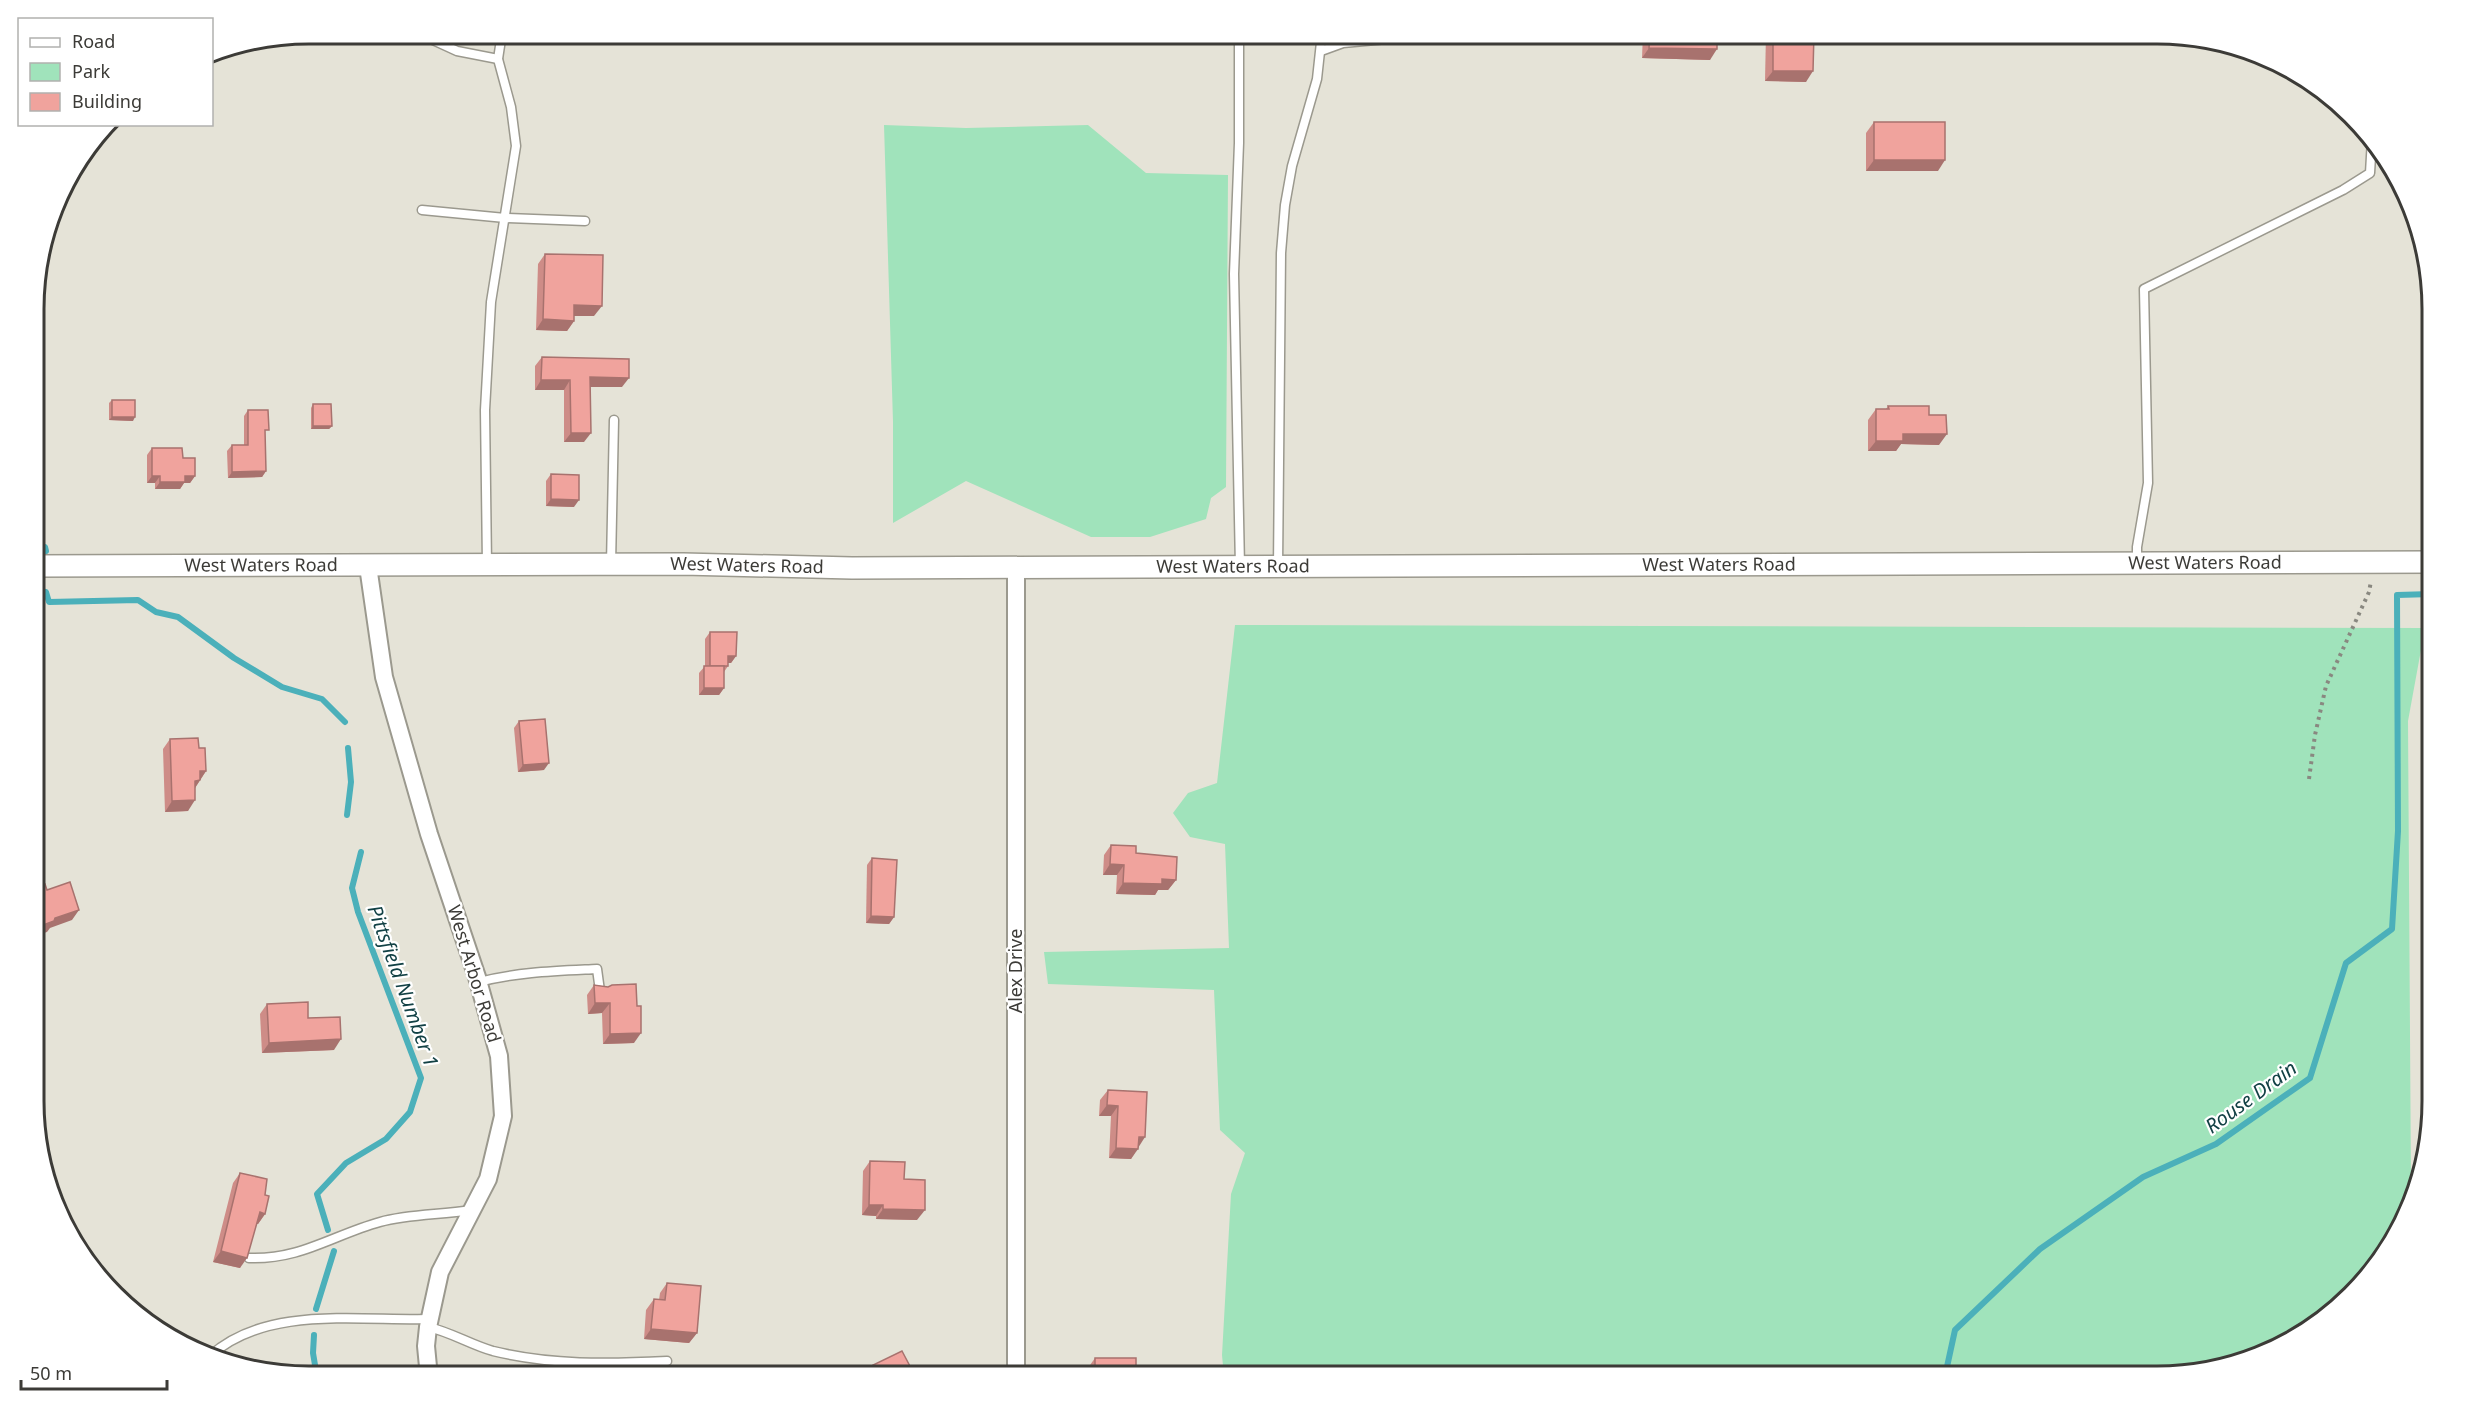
<svg xmlns="http://www.w3.org/2000/svg" width="2466" height="1410" viewBox="0 0 2466 1410" font-family="'Noto Sans',sans-serif">
<rect width="100%" height="100%" fill="#e5e3d7"/>
<g fill="#a0e3bb">
<path d="M884,125L966,128L1088,125L1146,173L1228,175L1226,487L1211,498L1206,519L1150,537H1091L966,481L893,523V422Z"/>
<path d="M1235,625L2425,628L2408,721L2411,1190L2396,1240L2352,1297L2296,1340L2176,1376L1224,1377L1222,1355L1231,1194L1245,1153L1220,1130L1214,990L1048,984L1044,952L1229,948L1225,844L1190,837L1173,813L1188,793L1217,783Z"/>
</g>
<g fill="none" stroke-linecap="round" stroke-linejoin="round">
<g stroke="#4bb0ba" stroke-width="6">
<path d="M35,546L45,547L46,551"/>
<path d="M39,591L46,592L49,602L138,600L156,612L178,617L234,658L282,687L322,699L345,722"/>
<path d="M347,815L351,782L348,748"/>
<path d="M328,1230L317,1194L346,1163L386,1139L410,1112L421,1078L358,912L352,888L361,852"/>
<path d="M316,1309L334,1251"/>
<path d="M314,1335L313,1353L317,1377"/>
<path d="M1945,1376L1955,1330L2040,1249L2143,1177L2216,1144L2310,1078L2346,963L2392,929L2398,831L2397,595L2432,594"/>
</g>
<g stroke="#9b998e" stroke-width="11">
<g id="service">
<path d="M431,33L433,40L457,51L498,59"/>
<path d="M1239,33V143L1234,274L1240,567"/>
<path d="M1321,51L1343,43L1398,38L1410,33"/>
<path d="M422,210L505,218L585,221"/>
<path d="M2137,563V547L2148,483L2144,289L2343,190L2370,173L2372,139"/>
<path d="M611,564L614,420"/>
<path d="M487,565L485,410L491,302L516,146L511,107L498,59L502,33"/>
<path d="M1278,567L1281,253L1285,205L1292,166L1317,79L1322,33"/>
<path d="M479,982C517,972 557,971 597,969L600,991"/>
<path d="M249,1258C300,1260 333,1235 380,1222C409,1214 441,1215 471,1210"/>
<path d="M428,1327C451,1332 471,1345 493,1351C550,1365 608,1364 667,1361"/>
<path d="M210,1356C266,1305 359,1321 430,1319"/>
</g>
</g>
<g stroke="#9b998e" stroke-width="20">
<g id="minor">
<path d="M368,566L384,677L429,834L477,977L499,1056L503,1116L488,1179L440,1272L428,1327L426,1346L429,1377"/>
<path d="M1016,566V1377"/>
</g>
</g>
<g stroke="#9b998e" stroke-width="24">
<g id="tertiary">
<path id="s1" d="M35,566L683,564L852,568L2432,562"/>
</g>
</g>
<path stroke="#898880" stroke-width="4" stroke-dasharray="3 4.5" stroke-linecap="butt" d="M2309,779L2315,735L2326,686L2369,592L2371,581"/>
<use href="#service" stroke="#fff" stroke-width="8"/>
<use href="#minor" stroke="#fff" stroke-width="16"/>
<use href="#tertiary" stroke="#fff" stroke-width="21"/>
</g>
<g fill="#ce8c87">
<path d="M1643,33H1717L1710,60L1642,58Z"/>
<path d="M1766,33H1814L1806,82L1765,81Z"/>
<path d="M1874,122L1938,171H1866V133Z"/>
<path d="M545,254L594,316H574V321L567,331L536,330L538,264Z"/>
<path d="M542,357L622,387H590L584,442H564V390H535V366Z"/>
<path d="M112,400L133,421L109,420V403Z"/>
<path d="M313,404L332,426L329,429H311V408Z"/>
<path d="M1888,406L1929,415L1939,445L1901,444L1896,451H1868V420L1876,409H1886Z"/>
<path d="M248,410L265,435L266,471L262,477L228,478L227,451L232,445H244V416Z"/>
<path d="M152,448L183,458L195,476L190,483H184L180,489H155V483H147V455Z"/>
<path d="M551,474L574,507L546,506V481Z"/>
<path d="M710,632L736,656L731,663H728V666L724,672V688L719,695H699V673L705,666V639Z"/>
<path d="M519,721L544,770L518,772L514,728Z"/>
<path d="M170,739L199,748L206,771L195,788L188,811L165,812L163,749Z"/>
<path d="M1111,845L1136,853L1176,880L1168,890H1158L1155,895L1116,894L1117,875H1103L1104,855Z"/>
<path d="M872,858L894,917L889,924L866,923L867,865Z"/>
<path d="M594,985L608,987L634,1043L603,1044L602,1013L588,1014L587,995Z"/>
<path d="M267,1004L308,1018L334,1050L262,1053L260,1014Z"/>
<path d="M1108,1090L1147,1092L1138,1147L1131,1159L1109,1158L1111,1116H1099L1100,1100Z"/>
<path d="M870,1161L904,1179L917,1220L876,1219V1216L862,1215L863,1171Z"/>
<path d="M240,1173L265,1214L258,1224H256L240,1268L213,1262L233,1183Z"/>
<path d="M667,1283L697,1333L689,1343L644,1339L646,1310L654,1299L659,1300L660,1293Z"/>
<path d="M1095,1358L1136,1377H1088V1368Z"/>
<path d="M873,1365L910,1376L911,1377H866V1375Z"/>
</g>
<g fill="#a8726e">
<path d="M1649,48L1717,49L1710,60L1642,58Z"/>
<path d="M1773,71H1813L1806,82L1765,81Z"/>
<path d="M1874,160H1945L1938,171H1866Z"/>
<path d="M574,305L602,306L594,316H567Z"/>
<path d="M543,319L574,321L567,331L536,330Z"/>
<path d="M590,377L629,378L622,387H583Z"/>
<path d="M541,380H570L564,390H535Z"/>
<path d="M112,417H135L133,421L109,420Z"/>
<path d="M313,426H332L329,429H311Z"/>
<path d="M571,433H591L584,442H564Z"/>
<path d="M1903,434H1947L1939,445L1901,444L1896,451H1868L1876,441Z"/>
<path d="M266,471L262,477L228,478L232,472Z"/>
<path d="M152,476H160L155,483H147Z"/>
<path d="M185,476H195L190,483H184L180,489H155L160,482Z"/>
<path d="M551,499L579,500L574,507L546,506Z"/>
<path d="M728,656H736L731,663H723Z"/>
<path d="M704,688H724L719,695H699Z"/>
<path d="M549,763L544,770L518,772L523,765Z"/>
<path d="M200,771H206L193,791H188Z"/>
<path d="M195,800L188,811L165,812L172,801Z"/>
<path d="M1110,864L1124,865L1117,875H1103Z"/>
<path d="M1162,879L1176,880L1168,890H1158L1155,895L1116,894L1123,883Z"/>
<path d="M79,910L72,920L50,928L47,932L35,936V928L55,918Z"/>
<path d="M871,916L894,917L889,924L866,923Z"/>
<path d="M595,1003H610L602,1013L588,1014Z"/>
<path d="M641,1033L634,1043L603,1044L610,1034Z"/>
<path d="M341,1039L334,1050L262,1053L269,1043Z"/>
<path d="M1107,1105L1118,1106L1111,1116H1099Z"/>
<path d="M1139,1137H1145L1138,1148Z"/>
<path d="M1116,1148L1138,1149L1131,1159L1109,1158Z"/>
<path d="M869,1205H883L876,1216L862,1215Z"/>
<path d="M883,1209L925,1210L917,1220L876,1219Z"/>
<path d="M260,1212L265,1214L258,1224L252,1223Z"/>
<path d="M221,1251L247,1258L240,1268L213,1262Z"/>
<path d="M651,1329L697,1333L689,1343L644,1339Z"/>
<path d="M1095,1375H1111L1110,1377H1094Z"/>
</g>
<g fill="#f0a39d" stroke="#a8726e" stroke-width="1.5">
<path d="M1650,33H1717V49L1649,48Z"/>
<path d="M1773,33H1814L1813,71H1773Z"/>
<rect x="1874" y="122" width="71" height="38"/>
<path d="M545,254L603,255L602,306L574,305V321L543,319Z"/>
<path d="M542,357L629,359V378L590,377L591,433H571L570,380H541Z"/>
<rect x="112" y="400" width="23" height="17"/>
<path d="M313,404H331L332,426H313Z"/>
<path d="M1888,406H1929V415H1946L1947,434H1903V441H1876V409H1889Z"/>
<path d="M248,410H268L269,430H265L266,471L232,472V445H248Z"/>
<path d="M152,448H182L183,458H195V476H185V482H160V476H152Z"/>
<path d="M551,474L579,475V500L551,499Z"/>
<path d="M710,632H737L736,656H728V666H710Z"/>
<rect x="704" y="666" width="20" height="22"/>
<path d="M545,719L549,763L523,765L519,721Z"/>
<path d="M198,738L199,748H205L206,771H200V780L195,781V800L172,801L170,739Z"/>
<path d="M1111,845L1136,846V853L1177,857L1176,880L1162,879V884L1123,883L1124,865L1110,864Z"/>
<path d="M872,858L897,860L894,917L871,916Z"/>
<path d="M70,882L79,910L55,918L54,921L35,928V888L45,884L47,890Z"/>
<path d="M636,984L637,1006H641V1033L610,1034V1003H595L594,985L608,987L612,985Z"/>
<path d="M308,1002V1018L340,1017L341,1039L269,1043L267,1004Z"/>
<path d="M1108,1090L1147,1092L1145,1137H1139L1138,1149L1116,1148L1118,1106L1107,1105Z"/>
<path d="M870,1161L905,1162L904,1179L925,1180V1210L883,1209V1205H869Z"/>
<path d="M240,1173L267,1179L265,1195L269,1196L265,1214L260,1212L247,1258L221,1251Z"/>
<path d="M667,1283L701,1286L697,1333L651,1329L654,1299L665,1300Z"/>
<path d="M902,1351L913,1372L909,1374L911,1377H879L873,1365Z"/>
<path d="M1095,1358H1136V1377H1111V1375H1095Z"/>
</g>
<g text-anchor="middle" stroke-width="4.5" stroke-linejoin="round" paint-order="stroke">
<g font-size="18" fill="#3c3b37" stroke="#fff">
<text dy="6" stroke="none"><textPath href="#s1" startOffset="1684">West Waters Road</textPath></text>
<text dy="6" stroke="none"><textPath href="#s1" startOffset="2170">West Waters Road</textPath></text>
<text dy="6" stroke="none"><textPath href="#s1" startOffset="226">West Waters Road</textPath></text>
<text dy="6" stroke="none"><textPath href="#s1" startOffset="712">West Waters Road</textPath></text>
<text dy="6" stroke="none"><textPath href="#s1" startOffset="1198">West Waters Road</textPath></text>
<text transform="translate(1016 971) rotate(-90)" y="6">Alex Drive</text>
<text transform="translate(474 974) rotate(73)" y="6">West Arbor Road</text>
</g>
<g font-size="20" font-style="italic" fill="#124145" stroke="#fff">
<text transform="translate(403 986) rotate(70)" y="7">Pittsfield Number 1</text>
<text transform="translate(2251 1097) rotate(-36)" y="7">Rouse Drain</text>
</g>
</g>
<path d="M0 0H2466V1410H0ZM309 44H2157A265 265 0 0 1 2422 309V1101A265 265 0 0 1 2157 1366H309A265 265 0 0 1 44 1101V309A265 265 0 0 1 309 44Z" fill="#fff" fill-rule="evenodd"/>
<path fill="none" stroke="#3c3b37" stroke-width="3" d="M309 44H2157A265 265 0 0 1 2422 309V1101A265 265 0 0 1 2157 1366H309A265 265 0 0 1 44 1101V309A265 265 0 0 1 309 44Z"/>
<rect x="18" y="18" width="195" height="108" fill="#ffffff" stroke="#b1b1af" stroke-width="1.5"/>
<rect x="30" y="38" width="30" height="9" fill="#ffffff" stroke="#b1b1af" stroke-width="1.5"/>
<text x="72" y="48" font-size="18" fill="#3c3b37">Road</text>
<rect x="30" y="63" width="30" height="18" fill="#a0e3bb" stroke="#b1b1af" stroke-width="1.5"/>
<text x="72" y="78" font-size="18" fill="#3c3b37">Park</text>
<rect x="30" y="93" width="30" height="18" fill="#f0a39d" stroke="#b1b1af" stroke-width="1.5"/>
<text x="72" y="108" font-size="18" fill="#3c3b37">Building</text>
<path d="M21 1380v9h146v-9" fill="none" stroke="#3c3b37" stroke-width="3"/>
<text x="30" y="1380" font-size="18" fill="#3c3b37" stroke="#ffffff" stroke-width="4.5" paint-order="stroke">50 m</text>
</svg>
